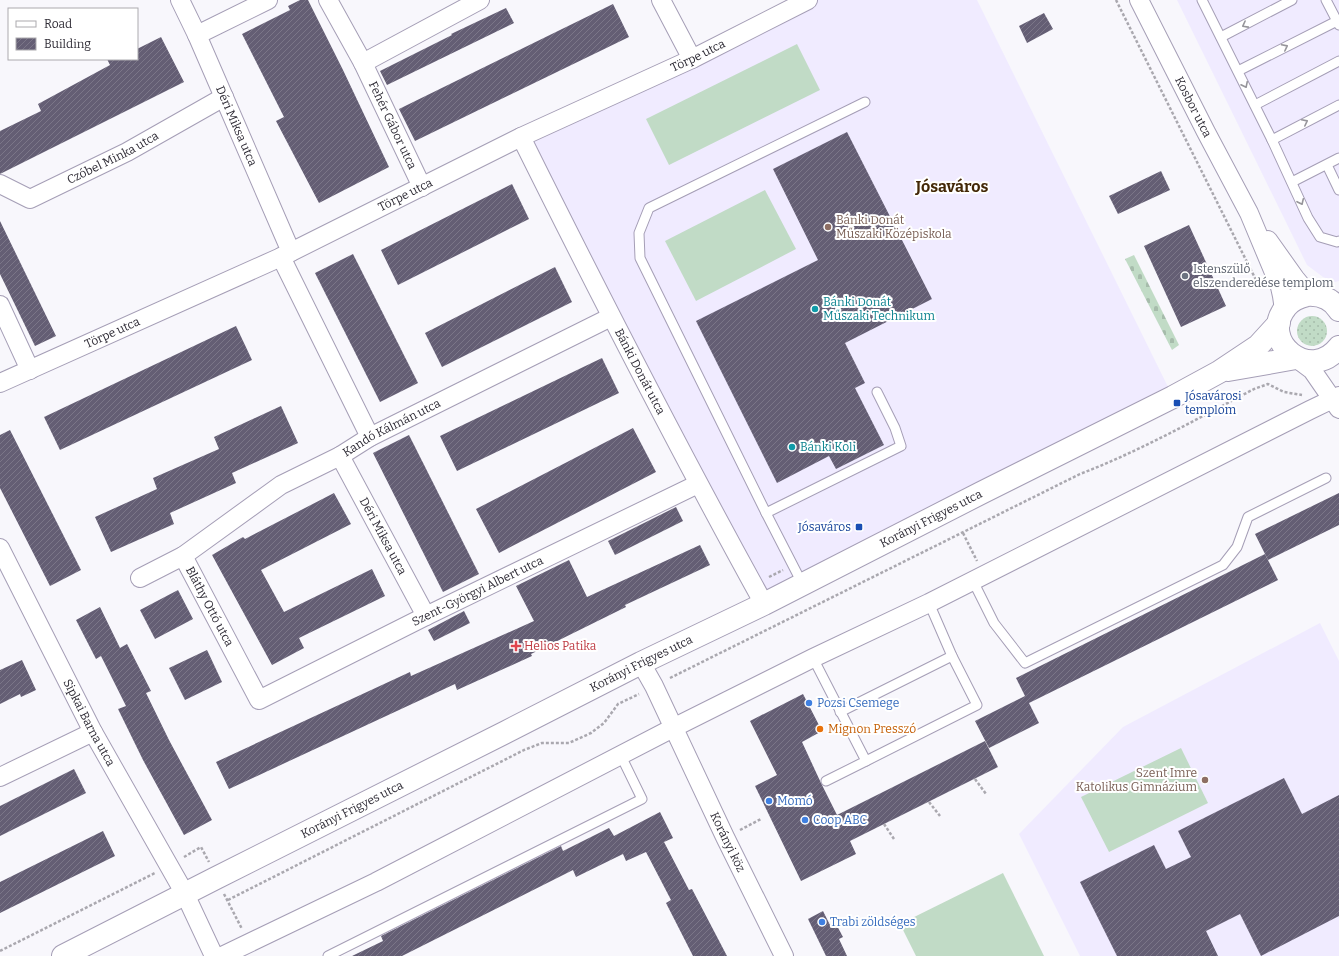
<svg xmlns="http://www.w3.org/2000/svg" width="1339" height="956" viewBox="0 0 1339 956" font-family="Bitter,serif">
<defs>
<pattern id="grass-dots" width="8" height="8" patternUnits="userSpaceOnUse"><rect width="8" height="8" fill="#c1dbc6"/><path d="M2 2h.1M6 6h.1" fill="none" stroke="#a6bcab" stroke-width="1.8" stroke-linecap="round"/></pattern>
<pattern id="cemetery-stones" width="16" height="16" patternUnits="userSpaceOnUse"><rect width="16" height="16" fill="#c1dbc6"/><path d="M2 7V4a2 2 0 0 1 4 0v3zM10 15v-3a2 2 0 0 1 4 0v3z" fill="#a6bcab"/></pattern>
<pattern id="building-hatch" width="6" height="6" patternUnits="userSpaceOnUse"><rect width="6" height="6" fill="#645e74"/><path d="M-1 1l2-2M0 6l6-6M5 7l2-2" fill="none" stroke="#7b7688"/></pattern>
</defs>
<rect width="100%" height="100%" fill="#f8f7fc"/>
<g fill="#f0ebff">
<path d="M808,0H977L1173,397L764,604L521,137Z"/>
<path d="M1177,0H1339V281L1335,282L1323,277L1307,265Z"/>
<path d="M1320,623L1339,661V956H1080L1019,834L1123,727Z"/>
</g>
<circle fill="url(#grass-dots)" cx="1312" cy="331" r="15"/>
<path fill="url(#cemetery-stones)" d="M1134,255L1179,345L1172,350L1125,259Z"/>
<g fill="#c1dbc6">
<path d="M797,44L820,90L669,165L646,119Z"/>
<path d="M765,190L796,249L696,301L665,241Z"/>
<path d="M1181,748L1208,803L1109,852L1081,797Z"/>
<path d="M1003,873L1044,956H916L900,924Z"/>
</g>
<g fill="url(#building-hatch)">
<path d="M300,0H308L343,70L389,167L319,203L276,121L284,117L242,34L290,10L288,6Z"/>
<path d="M613,4L629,37L415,141L399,109Z"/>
<path d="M506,8L514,23L387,85L380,71L452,35L451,34Z"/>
<path d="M1044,13L1053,29L1027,43L1019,26Z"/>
<path d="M161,37L184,82L0,174V131L41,111L38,104L110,65L107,59H137V49Z"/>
<path d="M847,132L932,299L845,343L865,383L855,388L884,445L836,469L829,456L777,483L696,321L818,260L773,169Z"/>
<path d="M1161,171L1170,190L1118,214L1109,196Z"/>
<path d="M512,184L529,219L398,285L381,250Z"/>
<path d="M0,221L56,336L35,346L0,274Z"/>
<path d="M1189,225L1226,306L1181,327L1144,246Z"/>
<path d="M353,254L418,383L380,402L315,273Z"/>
<path d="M555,267L572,302L442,367L425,333Z"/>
<path d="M236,326L252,360L60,450L44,417Z"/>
<path d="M602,358L619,393L457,471L440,436Z"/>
<path d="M281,406L298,443L232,473L236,483L170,513L174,524L111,552L95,517L157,489L153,478L219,449L214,437Z"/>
<path d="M633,428L656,472L499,553L476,509Z"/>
<path d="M10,430L81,570L50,586L0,488V435Z"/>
<path d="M409,435L479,574L443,592L373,453Z"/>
<path d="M334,493L351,524L261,570L284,612L372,569L385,596L299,638L304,648L272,665L212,555L243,537L245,539Z"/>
<path d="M1339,493V525L1268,560L1255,534Z"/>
<path d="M676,507L683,521L615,555L608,541Z"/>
<path d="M700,545L710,565L625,605L626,607L531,654L532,656L457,690L455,684L229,789L216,762L410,672L411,676L534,621L516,586L569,560L587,597Z"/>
<path d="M1265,554L1278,580L1029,703L1039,723L989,748L975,721L1025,696L1016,678Z"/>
<path d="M178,590L193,619L155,639L140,610Z"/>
<path d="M100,607L120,648L127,644L151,691L146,693L169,740L212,820L184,835L143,760L118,709L126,706L101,656L96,659L76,620Z"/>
<path d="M464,611L470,623L434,641L428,630Z"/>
<path d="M207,650L222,682L185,700L169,668Z"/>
<path d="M22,660L36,690L21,697L20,694L0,704V670Z"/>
<path d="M803,694L822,731L802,742L821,783L837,815L985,741L998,767L850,841L856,854L801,881L755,786L777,775L750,721Z"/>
<path d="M74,769L86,793L0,836V806Z"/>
<path d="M1284,778L1302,814L1339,795V916L1261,956L1240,914L1206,931L1218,956H1117L1080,882L1154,845L1166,869L1191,857L1178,831Z"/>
<path d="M660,812L673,838L664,842L689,890L692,889L727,956H693L666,903L671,900L646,852L626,861L623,854L576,877L573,870L402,956H352L383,941L381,936L561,846L563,851L609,828L614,836Z"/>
<path d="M103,831L115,856L0,913V882Z"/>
<path d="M823,911L830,925L835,922L843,937L839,939L847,956H826L808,919Z"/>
</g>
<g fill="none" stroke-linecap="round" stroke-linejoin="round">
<g stroke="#a59eb6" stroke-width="11">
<g id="service">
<path d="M1202,0L1272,140L1308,218L1320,237L1337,242L1339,241"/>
<path d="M1326,0L1339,25"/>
<path d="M1221,37L1292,0"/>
<path d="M1238,71L1337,21"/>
<path d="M1255,105L1339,61"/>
<path d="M1272,140L1339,105"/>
<path d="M1327,165L1339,190"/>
<path d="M1292,182L1339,158"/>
<path d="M766,513L901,446L895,428L877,392"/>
<path d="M973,581L994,623L1025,663L1223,565L1237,547L1248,517L1326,478"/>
<path d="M803,585L766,513L640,258L639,233L649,208L865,102"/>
<path d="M813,658L866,761L826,781"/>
<path d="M840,712L952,656"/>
<path d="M866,761L977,705L952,656L929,603"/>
<path d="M328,956L642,799L621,756"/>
</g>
</g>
<g stroke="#a59eb6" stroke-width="20">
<g id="minor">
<path id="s1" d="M180,0L197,35L291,252"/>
<path id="s2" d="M328,0L363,63L422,187"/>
<path d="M661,0L692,59"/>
<path id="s3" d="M1139,0L1206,132L1249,213L1280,287L1282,296L1284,310"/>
<path d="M197,35L268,0"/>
<path d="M363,63L480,0"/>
<path id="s4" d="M521,137C599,294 679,450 764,604"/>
<path id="s5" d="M0,184L30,199L127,152L224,97"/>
<path d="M1268,240L1295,278L1309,295"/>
<path d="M281,257L370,437"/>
<path d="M0,305L30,370"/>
<path d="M1296,358L1312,370L1339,409"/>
<path id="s6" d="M0,383L281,257L521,137L692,59L808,0"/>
<path id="s7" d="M340,456L426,616"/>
<path id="s8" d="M0,548L93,732L185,894L214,956"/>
<path id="s9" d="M183,556L259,700L426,616L698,484"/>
<path id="s10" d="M140,578L183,556L281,485L340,456L370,437L611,317"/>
<path id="s11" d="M641,663L654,686L725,837L784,956"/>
<path d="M0,777L93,732"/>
<path d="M222,956L376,882L673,728L813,658L929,603L1310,410L1339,396"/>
</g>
</g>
<g stroke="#a59eb6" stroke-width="24">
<g id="tertiary">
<path d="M1339,310C1332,299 1320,294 1307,295C1299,297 1291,300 1286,307C1258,341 1310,384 1339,347"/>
<path d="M1228,370L1296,358"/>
<path id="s12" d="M63,956L216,878L506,732L641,663L764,604L981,493L1173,397L1219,372L1258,346L1279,323"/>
</g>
</g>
<g stroke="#aaa8af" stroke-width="2.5" stroke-dasharray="3 2" stroke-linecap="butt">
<path d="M1116,0L1257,282"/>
<path d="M963,533L977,561"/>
<path d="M769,577L783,570"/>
<path d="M670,678L1080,474C1140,451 1197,419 1254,389L1268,384L1284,392L1302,395"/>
<path d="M975,779L986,794"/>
<path d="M929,802L940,816"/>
<path d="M884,824L894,839"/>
<path d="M740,830L761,819"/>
<path d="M184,857L201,847L209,862"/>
<path d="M224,894L242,929"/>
<path d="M228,900L524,750L542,743H569L591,733L604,723L618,704L639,694"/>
<path d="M0,951L155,873"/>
</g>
<use href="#service" stroke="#fff" stroke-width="9"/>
<use href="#minor" stroke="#fff" stroke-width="18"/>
<use href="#tertiary" stroke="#fff" stroke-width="22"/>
</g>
<defs><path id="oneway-chevron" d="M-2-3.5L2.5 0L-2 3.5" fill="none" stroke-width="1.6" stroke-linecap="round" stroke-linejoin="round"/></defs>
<g stroke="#96959a">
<use href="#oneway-chevron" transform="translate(1245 25) rotate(152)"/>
<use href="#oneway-chevron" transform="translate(1285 47) rotate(-27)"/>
<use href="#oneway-chevron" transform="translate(1245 85) rotate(64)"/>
<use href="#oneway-chevron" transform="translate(1305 122) rotate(-27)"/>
<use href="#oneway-chevron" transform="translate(1301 202) rotate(65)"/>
</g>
<g fill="#8d6e63" stroke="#fff" stroke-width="1.5">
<circle cx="828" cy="227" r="4"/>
<circle cx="1205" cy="780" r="4"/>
</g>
<circle fill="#6b7280" stroke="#fff" stroke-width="1.5" cx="1185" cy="276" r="4"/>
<g fill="#0f9aa8" stroke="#fff" stroke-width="1.5">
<circle cx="815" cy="309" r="4"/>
<circle cx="792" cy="447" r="4"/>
</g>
<g fill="#1a4fb4" stroke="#fff" stroke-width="1.5">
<rect x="1173" y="399" width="8" height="8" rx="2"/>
<rect x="855" y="523" width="8" height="8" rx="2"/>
</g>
<path fill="#e0444e" stroke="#fff" stroke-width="1.5" d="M514 640h4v4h4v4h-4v4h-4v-4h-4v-4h4z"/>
<g fill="#3f7fe0" stroke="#fff" stroke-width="1.5">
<circle cx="809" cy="703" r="4"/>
<circle cx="769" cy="801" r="4"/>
<circle cx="805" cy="820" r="4"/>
<circle cx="822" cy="922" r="4"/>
</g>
<circle fill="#e8710a" stroke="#fff" stroke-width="1.5" cx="820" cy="729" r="4"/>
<g text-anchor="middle" stroke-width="4" stroke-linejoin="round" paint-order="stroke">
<g font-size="12" fill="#2e2b35" stroke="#fff">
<text dy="4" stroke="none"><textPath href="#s6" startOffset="771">Törpe utca</textPath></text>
<text dy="4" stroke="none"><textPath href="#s3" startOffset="120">Kosbor utca</textPath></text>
<text dy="4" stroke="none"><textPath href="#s2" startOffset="141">Fehér Gábor utca</textPath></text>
<text dy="4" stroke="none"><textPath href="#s1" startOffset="138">Déri Miksa utca</textPath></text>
<text dy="4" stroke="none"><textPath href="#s5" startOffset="126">Czóbel Minka utca</textPath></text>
<text dy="4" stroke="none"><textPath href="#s6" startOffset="447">Törpe utca</textPath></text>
<text dy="4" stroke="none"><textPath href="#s6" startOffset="123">Törpe utca</textPath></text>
<text dy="4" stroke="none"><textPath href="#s4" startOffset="263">Bánki Donát utca</textPath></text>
<text dy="4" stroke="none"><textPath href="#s10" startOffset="294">Kandó Kálmán utca</textPath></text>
<text dy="4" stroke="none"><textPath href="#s12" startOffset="972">Korányi Frigyes utca</textPath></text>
<text dy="4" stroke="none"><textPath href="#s7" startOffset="91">Déri Miksa utca</textPath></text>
<text dy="4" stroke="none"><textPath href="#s9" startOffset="407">Szent-Györgyi Albert utca</textPath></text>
<text dy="4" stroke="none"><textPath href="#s9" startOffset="57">Bláthy Ottó utca</textPath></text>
<text dy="4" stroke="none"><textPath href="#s12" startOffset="648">Korányi Frigyes utca</textPath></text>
<text dy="4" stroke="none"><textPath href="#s8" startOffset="196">Sipkai Barna utca</textPath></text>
<text dy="4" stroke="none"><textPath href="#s12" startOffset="324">Korányi Frigyes utca</textPath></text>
<text dy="4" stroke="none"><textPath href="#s11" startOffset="199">Korányi köz</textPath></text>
</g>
<g font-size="12" fill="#785e54" stroke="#fff" text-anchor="start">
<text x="836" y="224">Bánki Donát<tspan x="836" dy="14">Műszaki Középiskola</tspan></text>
<text x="1197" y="777" text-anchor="end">Szent Imre<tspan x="1197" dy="14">Katolikus Gimnázium</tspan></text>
</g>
<g font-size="12" fill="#5b616d" stroke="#fff" text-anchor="start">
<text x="1193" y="273">Istenszülő<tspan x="1193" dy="14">elszenderedése templom</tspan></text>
</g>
<g font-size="12" fill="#0d838f" stroke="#fff" text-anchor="start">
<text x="823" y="306">Bánki Donát<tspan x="823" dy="14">Műszaki Technikum</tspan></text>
<text x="800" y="451">Bánki Koli</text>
</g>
<g font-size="12" fill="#164399" stroke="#fff" text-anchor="start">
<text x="1185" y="400">Jósavárosi<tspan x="1185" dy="14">templom</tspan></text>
<text x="851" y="531" text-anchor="end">Jósaváros</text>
</g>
<g font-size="12" fill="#be3a42" stroke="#fff" text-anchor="start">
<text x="524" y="650">Helios Patika</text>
</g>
<g font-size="12" fill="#366cbe" stroke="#fff" text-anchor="start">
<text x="817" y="707">Pozsi Csemege</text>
<text x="777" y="805">Momó</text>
<text x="813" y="824">Coop ABC</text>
<text x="830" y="926">Trabi zöldséges</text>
</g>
<g font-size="12" fill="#c56008" stroke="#fff" text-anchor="start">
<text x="828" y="733">Mignon Presszó</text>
</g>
<g font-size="16" font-weight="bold" fill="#432807" stroke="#fff">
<text x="952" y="192">Jósaváros</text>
</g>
</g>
<rect x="8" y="8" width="130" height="52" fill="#ffffff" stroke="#abaaae"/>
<rect x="16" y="21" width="20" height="6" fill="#ffffff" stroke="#abaaae"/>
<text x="44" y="28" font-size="12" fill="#2e2b35">Road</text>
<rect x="16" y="38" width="20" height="12" fill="url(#building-hatch)" stroke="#abaaae"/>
<text x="44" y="48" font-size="12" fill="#2e2b35">Building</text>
</svg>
